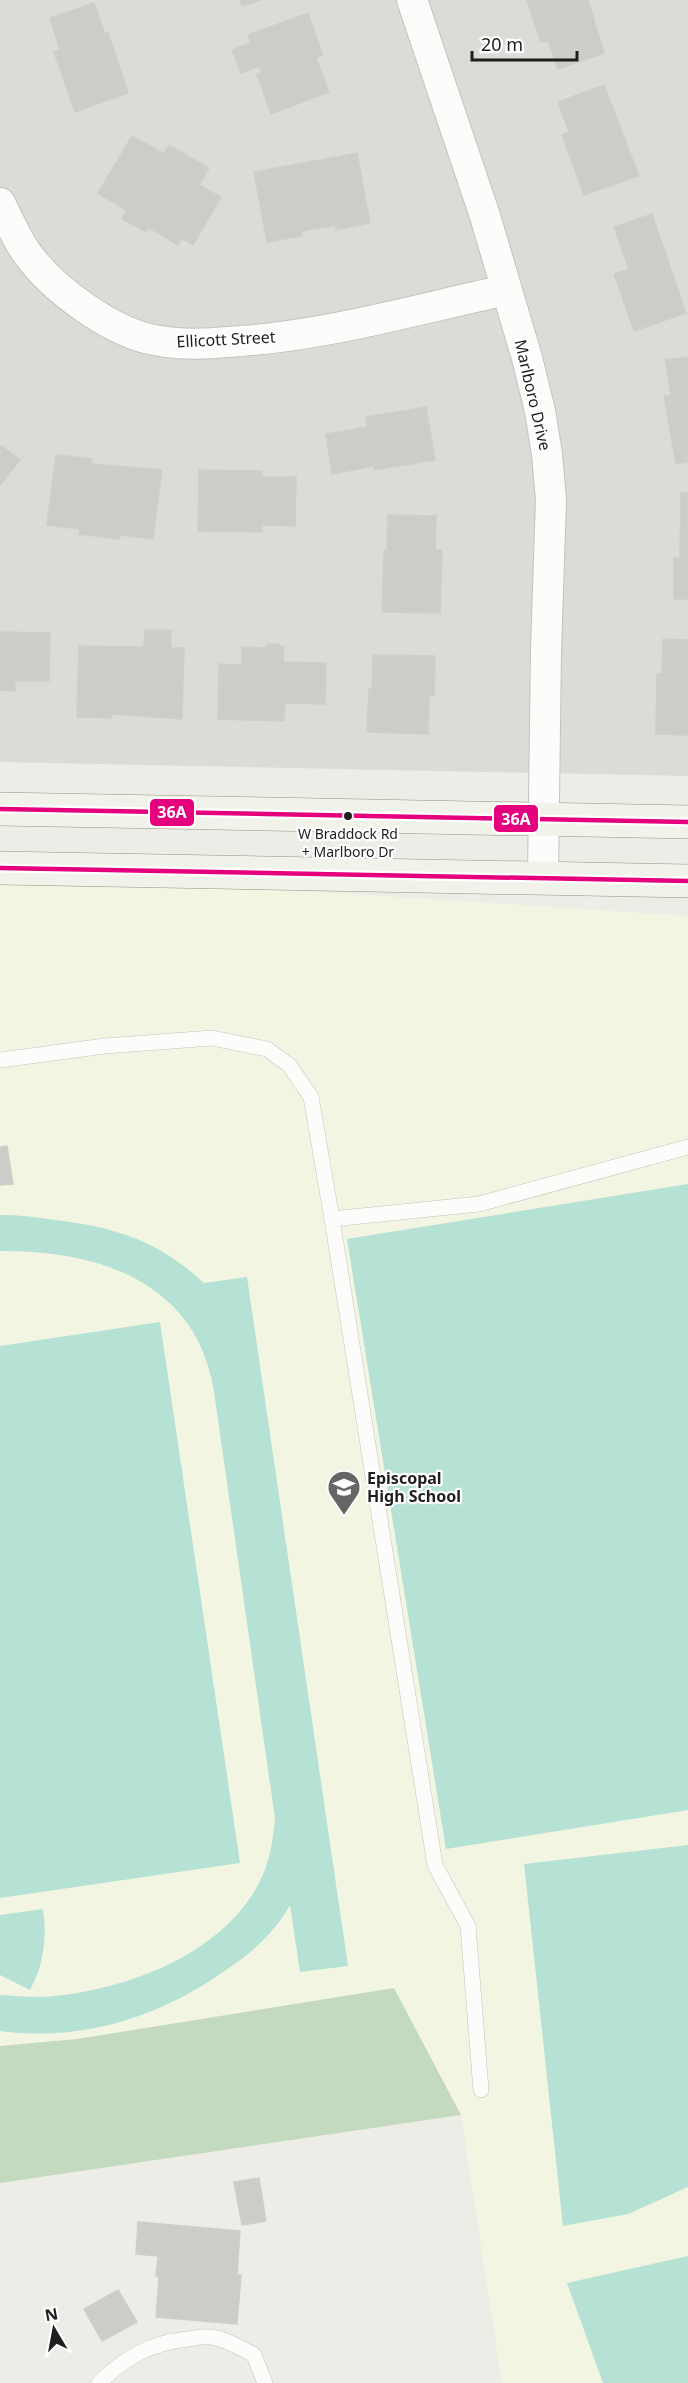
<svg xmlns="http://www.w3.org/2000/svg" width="688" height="2383" viewBox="0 0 688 2383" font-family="'Noto Sans',sans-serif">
<rect width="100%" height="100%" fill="#edece7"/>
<path fill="#dcdbd8" d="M0,0H688V776L0,762Z"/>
<path fill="#f3f5e3" d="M0,871L688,916V2383H502L461,2115L0,2183Z"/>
<path fill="#c4dabe" d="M394,1988L461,2115L0,2183V2046L77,2039Z"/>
<g fill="#b6e1d5">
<path d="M688,1184V1810L446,1849L347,1239Z"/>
<path d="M0,1215C19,1215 37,1217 55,1220C115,1227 159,1241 204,1283L247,1277L348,1966L300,1972L290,1905C275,1932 252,1953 226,1970C160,2017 82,2042 0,2031V1995C18,1996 37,1998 55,1996C131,1988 224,1953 260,1881C270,1861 273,1840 275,1818L214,1392C197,1282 99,1250 0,1251Z"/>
<path d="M160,1322L240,1863L0,1898V1346Z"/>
<path d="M688,1845V2187L628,2214L563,2226L524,1864Z"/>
<path d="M43,1909C47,1938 44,1964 30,1990L0,1975V1915Z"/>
<path d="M688,2256V2383H603L567,2283Z"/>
</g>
<g fill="#ceccc8" stroke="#d0cec9" stroke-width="1.5">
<path d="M240,0H261L242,6Z"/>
<path d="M527,0H588L604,53L558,69L548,40L541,42Z"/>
<path d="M94,3L105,34L108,33L128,93L75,112L54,52L60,50L50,18Z"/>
<path d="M308,13L323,55L316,57L329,92L271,114L257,74L261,73L259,66L241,73L232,50L251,43L248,35Z"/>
<path d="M604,85L639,176L584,195L562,135L569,132L558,102Z"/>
<path d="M132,136L164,154L169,145L209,168L199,185L221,197L193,245L182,238L178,245L148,227L146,232L122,219L126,210L98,193Z"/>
<path d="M357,153L370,223L336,230V225L301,231L302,236L267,242L254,172Z"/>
<path d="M652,214L686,313L634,331L614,274L629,269L614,227Z"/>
<path d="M688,357V462L676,464L664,396L671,395L665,360Z"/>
<path d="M426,407L435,460L375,470L374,466L332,474L326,434L367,427L366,417Z"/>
<path d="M0,445L20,460L0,485Z"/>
<path d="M56,455L92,459L91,464L162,470L153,539L119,535V539L79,534L80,529L47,525Z"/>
<path d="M199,470L262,471V477H296L295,526L262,525V532L198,531Z"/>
<path d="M681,493H688V599H674V558H680Z"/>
<path d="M388,515L436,516L435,550H442L440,613L382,612L384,550H387Z"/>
<path d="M145,630H171V648H184L182,719L111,714V718L77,717L79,646L144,647Z"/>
<path d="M0,632L50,633L49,681H15V691L0,690Z"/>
<path d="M663,639L688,640V735L656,734L657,674H662Z"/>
<path d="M267,644H278L284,648L283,662L326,663L325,704L285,703L284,721L218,719L219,664L242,665V647L265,648Z"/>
<path d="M373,655L435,656L434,696H429L428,734L367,732L369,689H372Z"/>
<path d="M7,1146L13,1184L0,1185V1147Z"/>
<path d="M259,2178L266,2221L242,2225L234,2182Z"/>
<path d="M138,2222L240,2231L237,2275H241L237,2324L156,2317L159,2277L156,2276L158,2256L136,2254Z"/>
<path d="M118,2290L137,2322L102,2341L84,2309Z"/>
</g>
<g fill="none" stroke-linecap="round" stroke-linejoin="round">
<g stroke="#c4c3c1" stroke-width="16">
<g id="service">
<path d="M0,1060L105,1046L212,1038L267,1049L289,1065L311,1097L332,1219"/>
<path d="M481,2090L468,1926L435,1865L332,1219L479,1204L688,1147"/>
<path d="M99,2383C126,2357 150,2343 188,2339C195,2338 204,2336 211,2337C226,2339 241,2348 254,2355L265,2383"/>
</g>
</g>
<g stroke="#c4c3c1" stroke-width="32">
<g id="minor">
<path d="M412,0L485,216L527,358L540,411L547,454L551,500L546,650L543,878"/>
<path d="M0,203C8,219 16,237 26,252C52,289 114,335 160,341C187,346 214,343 242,341C332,334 418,309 506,290"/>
</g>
</g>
<g stroke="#919581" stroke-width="34">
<g id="secondary">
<path d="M0,809L688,822"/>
<path d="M0,868L688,881"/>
</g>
</g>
<use href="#service" stroke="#fcfcfb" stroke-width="15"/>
<use href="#minor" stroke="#fcfcfb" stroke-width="30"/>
<use href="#secondary" stroke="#f1f3eb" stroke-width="33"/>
<g stroke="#fff" stroke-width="9">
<g id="bus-1">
<path d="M0,809L688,822"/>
<path d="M0,868L688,881"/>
</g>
</g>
<use href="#bus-1" stroke="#e5007d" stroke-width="4.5"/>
</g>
<defs>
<g id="school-pin" transform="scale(1.725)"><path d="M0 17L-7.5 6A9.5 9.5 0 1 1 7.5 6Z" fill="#666664" stroke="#fff"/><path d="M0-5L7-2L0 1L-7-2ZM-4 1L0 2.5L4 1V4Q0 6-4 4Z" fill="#fff"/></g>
</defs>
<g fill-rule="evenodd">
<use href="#school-pin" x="344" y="1487"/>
</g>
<circle fill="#1e1e1e" stroke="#fff" stroke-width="2" cx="348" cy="816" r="5"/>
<g text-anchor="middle" stroke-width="4.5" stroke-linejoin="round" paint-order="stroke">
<g font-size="14" fill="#1e1e1e" stroke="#fff">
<text x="348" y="839">W Braddock Rd<tspan x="348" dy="18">+ Marlboro Dr</tspan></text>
</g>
<g font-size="16" fill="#1e1e1e" stroke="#fff">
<text transform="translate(226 339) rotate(-3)" y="6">Ellicott Street</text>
<text transform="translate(533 395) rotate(77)" y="6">Marlboro Drive</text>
</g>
<g font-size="16" font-weight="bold" fill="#1e1e1e" stroke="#fff" text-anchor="start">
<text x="367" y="1484">Episcopal<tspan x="367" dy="18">High School</tspan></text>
</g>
</g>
<g stroke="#fff" stroke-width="2">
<rect x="149" y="798" width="46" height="29" rx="6" fill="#e5007d"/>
<rect x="493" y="804" width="46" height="29" rx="6" fill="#e5007d"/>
</g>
<g font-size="16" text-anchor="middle" font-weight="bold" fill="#fff">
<text x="172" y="818">36A</text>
<text x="516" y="825">36A</text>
</g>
<g transform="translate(54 2329) rotate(350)" stroke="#ffffff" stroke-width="4.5" paint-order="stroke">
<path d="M0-4.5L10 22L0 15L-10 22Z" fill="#1e1e1e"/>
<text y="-9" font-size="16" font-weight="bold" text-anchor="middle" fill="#1e1e1e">N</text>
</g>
<path d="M472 51v9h105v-9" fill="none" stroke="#1e1e1e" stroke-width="3"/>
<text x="481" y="51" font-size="18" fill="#1e1e1e" stroke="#ffffff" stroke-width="4.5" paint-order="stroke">20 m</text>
</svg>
